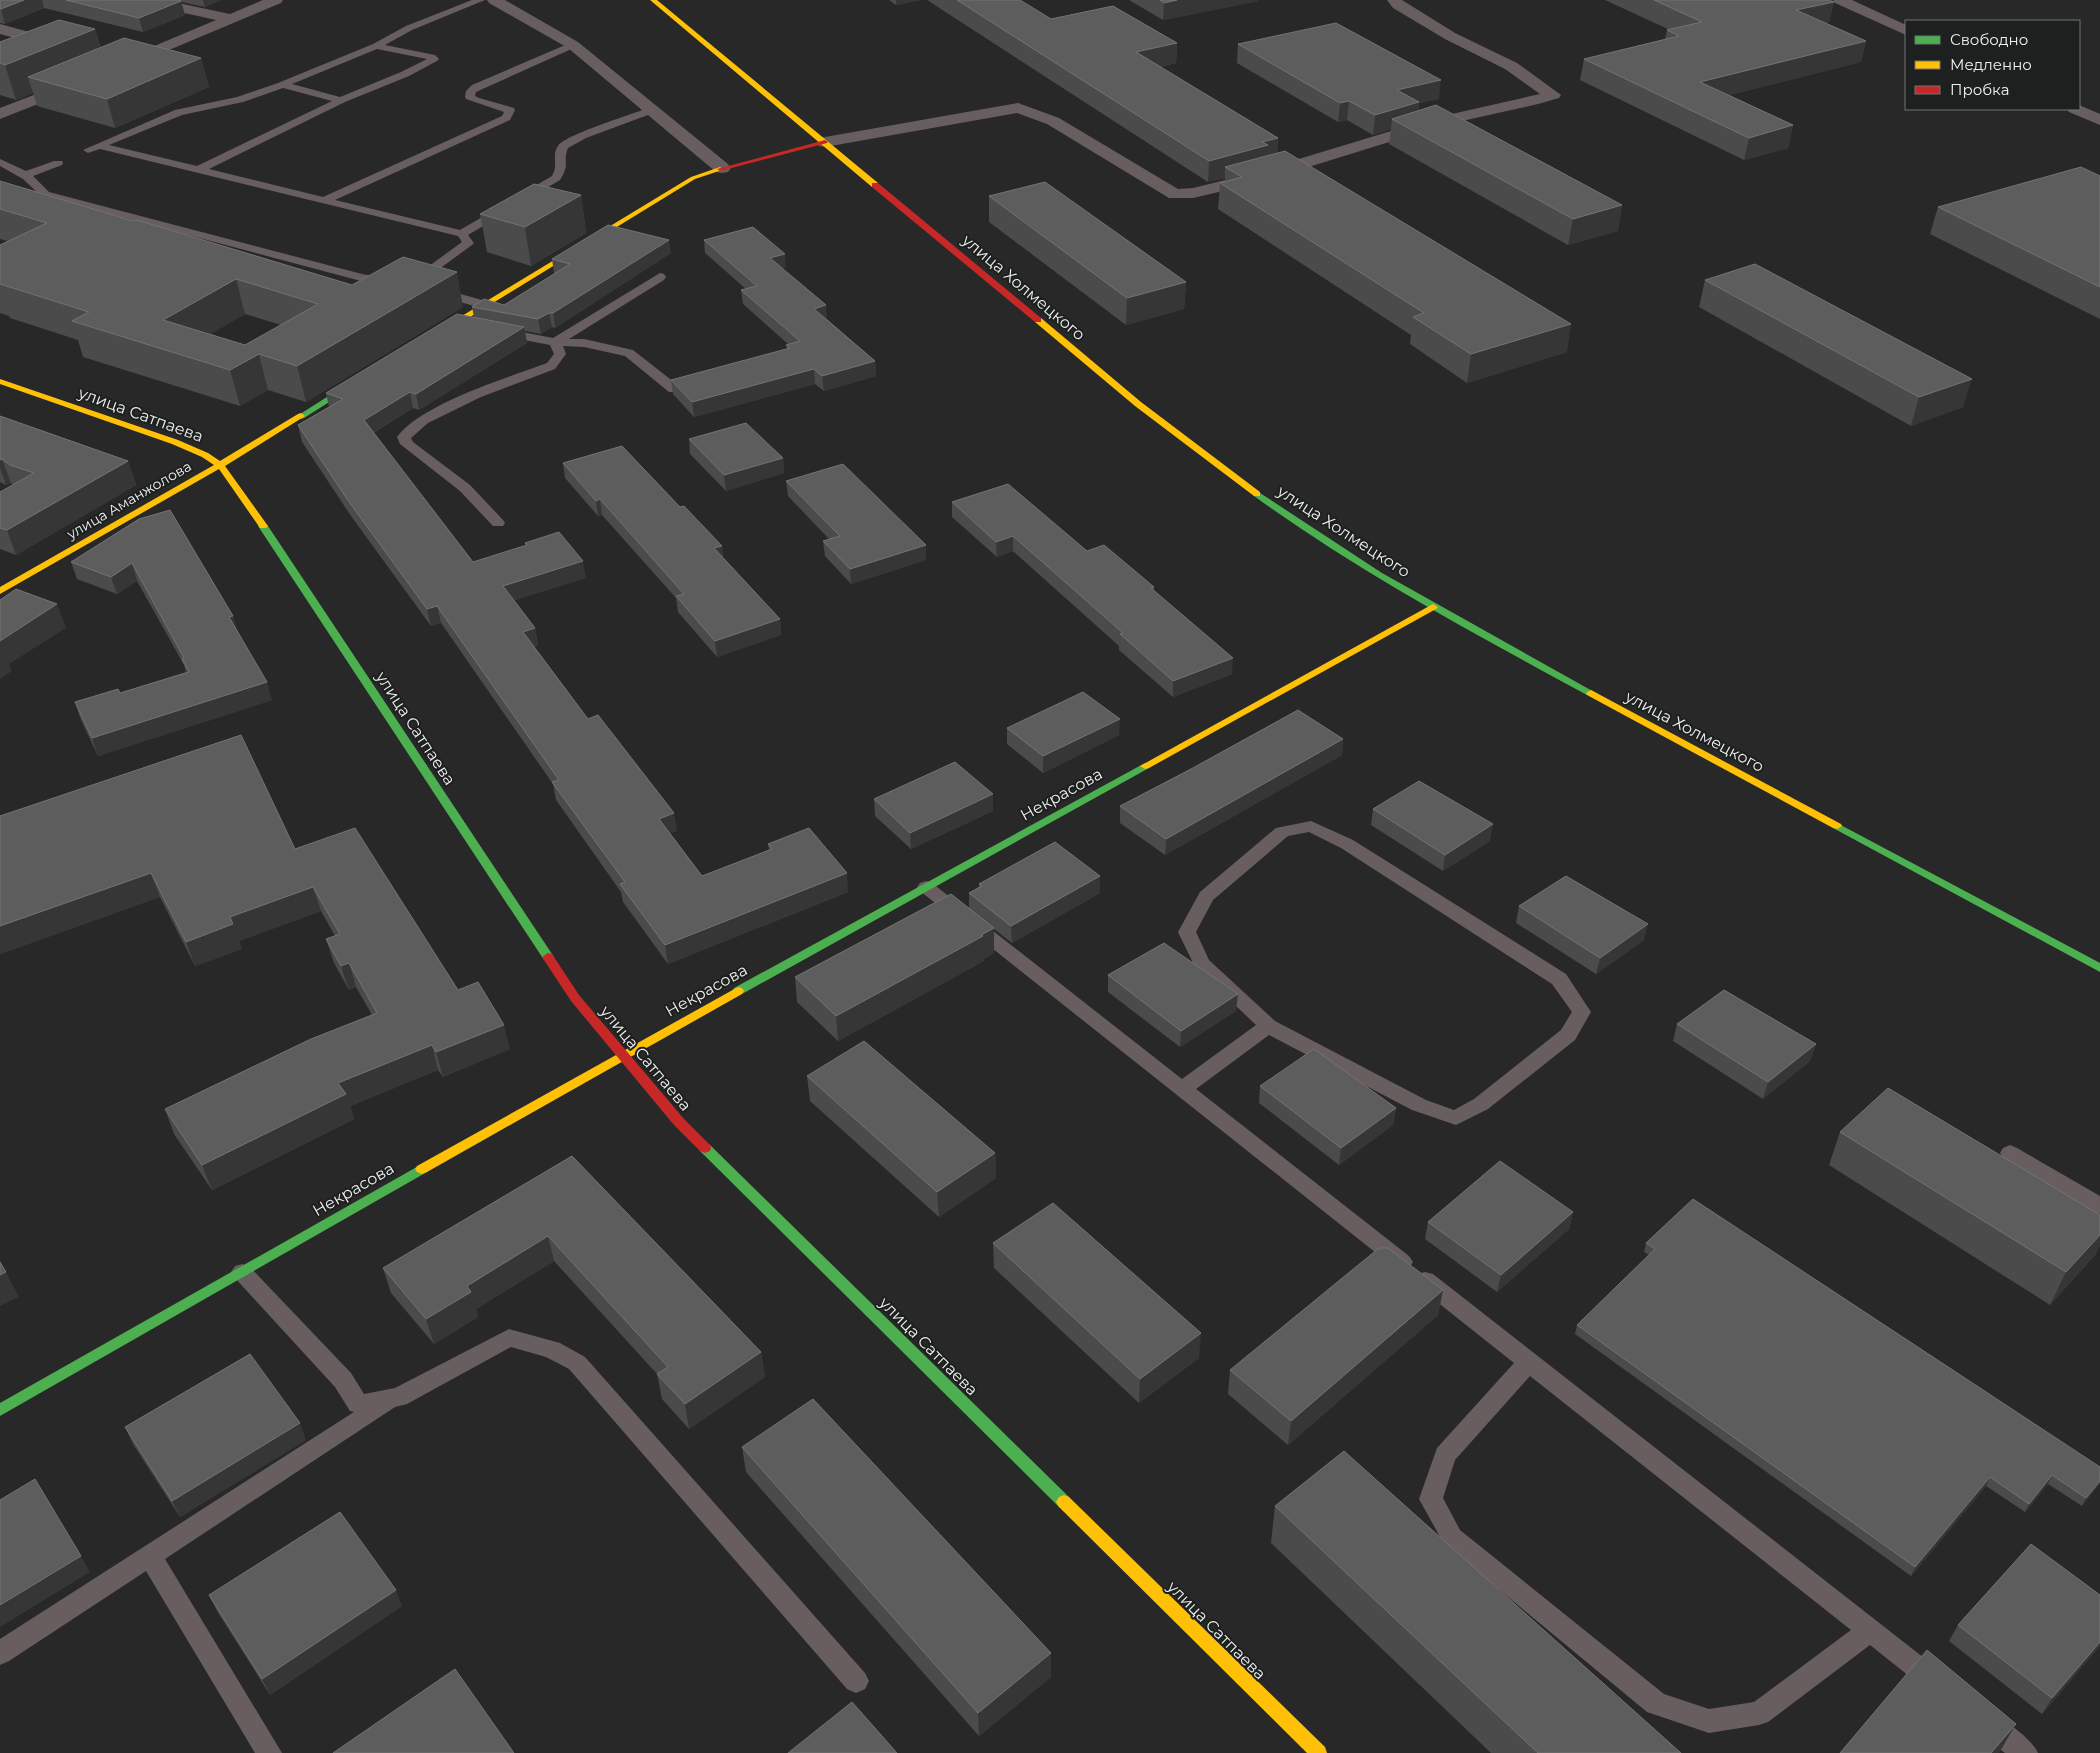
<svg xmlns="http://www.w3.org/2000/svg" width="2100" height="1753" viewBox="0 0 2100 1753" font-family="Montserrat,sans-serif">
<rect width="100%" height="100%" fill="#272827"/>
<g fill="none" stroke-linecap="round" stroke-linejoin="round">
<g fill="#685e60" fill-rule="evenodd">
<path d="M472,0H485L412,30L385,45L435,55L439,59L437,61L409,76L345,102L209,169L323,197L502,116L504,112L466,99L465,97L466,91L472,85L570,43H576V47L476,92L475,96L479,98L514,108L515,110L510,120L335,200L460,230L552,176C559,164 551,156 558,146C564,135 633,114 648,108H656L657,110L656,112L586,138L568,148C562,163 571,163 560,180L468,235L474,243L472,245L420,283H412L410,280L462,242L458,236L100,149L88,153L83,150L175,110L237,97L278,83L373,44L406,26ZM377,49L427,59L401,72L340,97L292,84ZM283,88L332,101L197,166L109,145L182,115L243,102Z"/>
<path d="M0,159L26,171L54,161H62L63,163L62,165L33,176L49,192L362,274L391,279L393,282L387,286L361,281L41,196L23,179L0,166Z"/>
<path d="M660,273L664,274L666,277L664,280L569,339H584L633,350L679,386L680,389L679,392H669L625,356L584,347L563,346L566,354L555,369L481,397L428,423L411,438L413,442L470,485L503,520L505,523L503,526H493L460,491L400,444L397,437C421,404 507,378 547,363L554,354L550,345L498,335L496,332L498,329L502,328L553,338Z"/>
<path d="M439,288L489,302L491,305L485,309L435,295L433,292L435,289Z"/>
<path d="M1311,821L1353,840L1566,974L1591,1012L1575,1040L1488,1109L1456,1125L1412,1110L1269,1035L1196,1089L1409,1256L1413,1262L1409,1268L1402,1270L1395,1268L920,891L917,887L920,883L926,881L932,883L1182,1079L1256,1025L1195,967L1178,932L1200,892L1276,828ZM1309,832L1341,848L1552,984L1572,1012L1561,1030L1474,1099L1454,1110L1426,1100L1275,1021L1209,960L1196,932L1213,900L1288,836Z"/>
<path d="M2010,1145L2017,1148L2100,1196V1214L2093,1212L2003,1158L2000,1153L2003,1148Z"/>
<path d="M242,1264L249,1266L351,1373L364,1394L395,1388L509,1329L560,1343L585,1357L865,1673L869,1681L865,1689L856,1693L847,1689L569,1369L546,1357L511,1347L407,1404L395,1407L165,1559L282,1753H255L146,1571L9,1661L0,1665V1639L354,1412L350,1411L335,1387L235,1278L231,1272L235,1266Z"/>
<path d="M1425,1272L1433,1274L1942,1672L1946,1680L1942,1688L1933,1692L1924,1688L1870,1645L1768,1722L1759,1725L1709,1733L1647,1712L1444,1544L1419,1499L1437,1448L1514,1363L1417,1286L1414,1280L1417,1274ZM1530,1376L1851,1630L1754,1702L1709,1709L1664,1694L1460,1530L1443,1498L1455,1460Z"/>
<path d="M1988,1712C2003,1718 2031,1738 2038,1753H2005L1979,1733L1975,1724L1979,1715Z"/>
</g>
<g fill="#685e60" fill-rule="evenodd">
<path d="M137,0H164L230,14L263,0H283L281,3L126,68L121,66L118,63L121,60L216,20L139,3Z"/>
<path d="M487,0H505L578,42L728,164L731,168L728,172L722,173L716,172L568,48L489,3Z"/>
<path d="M1387,0H1402L1455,33L1517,63L1561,95L1559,98L1538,104L1444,125L1257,183L1193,198H1169L1047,124L1017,113L825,147L819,146L817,142L819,138L825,137L1018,103L1059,118L1178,189L1193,188L1246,175L1434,118L1540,94L1505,69L1445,39L1393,8Z"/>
<path d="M1833,0H1852L1906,25V35L1835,3Z"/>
<path d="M0,24L62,41L65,44L62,47L57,49L0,34Z"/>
<path d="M70,81L76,83L78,86L76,89L0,119V108Z"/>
<path d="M2079,105L2100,114V125L2069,112L2067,109H2079Z"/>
</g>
<g fill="#4caf50" fill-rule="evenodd">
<path d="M357,378H363L364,380L304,418L301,419L297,416Z"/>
<path d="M1257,491L1382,573L1596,693L1595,695H1587C1473,633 1359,572 1254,496L1253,494Z"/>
<path d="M263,523L268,526L552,954L554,957L552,960H544L258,526Z"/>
<path d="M1145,763L1150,766L1149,768L742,994H734L732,991L734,988Z"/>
<path d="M1837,823L2100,963V972L1833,828L1832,826L1833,824Z"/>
<path d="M705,1143L710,1145L1069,1497L1072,1502L1069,1507L1064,1509L1059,1507L700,1151L699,1148L700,1145Z"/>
<path d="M422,1164L427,1166L429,1169L427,1172L0,1416V1403Z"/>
</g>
<g fill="#ffc107" fill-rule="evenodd">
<path d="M650,0H657L878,183V187H872Z"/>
<path d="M720,167L723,169L722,170L695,179L436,338L429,336L691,177Z"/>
<path d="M1035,318H1041L1141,402L1260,492V496H1254L1135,406L1035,322Z"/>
<path d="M0,379L178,440L208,453L220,461L298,414L301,413L305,416L225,466L268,526L266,528H260L219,469L0,594V587L214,465L202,457L172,444L0,384Z"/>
<path d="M1433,604L1438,607L1436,609L1149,768L1145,769L1140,766Z"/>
<path d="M1591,690L1841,824L1842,826L1837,829L1833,828L1587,695L1586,693Z"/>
<path d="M738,987L742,988L744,991L742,994L427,1172L422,1174L417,1172L415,1169L417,1166Z"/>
<path d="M1064,1495L1069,1497L1325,1747L1327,1753H1307L1059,1507L1056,1502L1059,1497Z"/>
</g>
<g fill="#c62828" fill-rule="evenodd">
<path d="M825,140L828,142L827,143L720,171L717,169Z"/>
<path d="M872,183H878L1041,318V322H1035L872,187Z"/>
<path d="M548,953L552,954L579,995L684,1119L710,1145L711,1148L710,1151L705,1153L700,1151L674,1125L571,1001L542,957Z"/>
</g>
</g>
<g fill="#4a4b4a" fill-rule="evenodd">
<path d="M0,0H221L205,7L181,2L185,15L143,32L44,8L5,24L0,23Z"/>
<path d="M889,0H921L896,5Z"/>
<path d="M927,0H1020L1051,19L1177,43L1176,63L1160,67L1278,138L1277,153L1567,352L1467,383L1410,344L1411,335L1218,209L1220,183L1225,182V178L1208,182Z"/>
<path d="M1129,0H1258V1L1163,20Z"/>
<path d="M1605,0H1829L1834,2L1829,22L1826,23L1866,41L1861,62L1729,95L1793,125L1788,148L1744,160L1580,80L1584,59L1665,39L1667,30H1670Z"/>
<path d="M95,29L101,48L201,58L209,87L115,128L37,106L33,93L16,100L0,95V42Z"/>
<path d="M1238,44L1439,99L1419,103L1418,111L1622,205L1618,231L1568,245L1389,144L1391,129L1373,135L1347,120L1338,122L1237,63Z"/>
<path d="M2100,176V319L1930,234L1938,207Z"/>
<path d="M0,181L133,221L352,285L463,307L306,402L268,390L240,406L83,357L78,340L10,318L9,316L0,313V245L8,241L0,239ZM245,314L281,325L245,345L210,334Z"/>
<path d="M581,195L586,233L531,266L487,252L480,214Z"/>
<path d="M989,196L1186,282L1184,309L1126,325L989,222Z"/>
<path d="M704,240L786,267L782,268L827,319L875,361L876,376L824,391L815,384L694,417L673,394L671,380L787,349L786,345L788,344L743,304L741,290L746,289L705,253Z"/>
<path d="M671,253L555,328L552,327L541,334L525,331L527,343L419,410L413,408L373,433L473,562L526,546L525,543L586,578L514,600L535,628L538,645L534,647L588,719L677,831L670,833L702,876L769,850L768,844L848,892L668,964L623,902L621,892L556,800L553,784L441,623L431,626L351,516L302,442L298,425L329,407L326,393L474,317L472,307L504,305L556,273H554L552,259Z"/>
<path d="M1705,280L1963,407L1911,426L1699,307Z"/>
<path d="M0,416L128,461L136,485L16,555L0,549V492L13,485L11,483L6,485L0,482Z"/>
<path d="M689,439L783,458L784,473L726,491L690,454Z"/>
<path d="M563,463L680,507L722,546L723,558L780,619L781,635L717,657L678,612L676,598L602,515L598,516L565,478Z"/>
<path d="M786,481L926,545V560L851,584L825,556L823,541L829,539L788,496Z"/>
<path d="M952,502L1087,551L1154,587V591L1232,674L1173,697L1119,650V646L1013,551L997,557L952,517Z"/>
<path d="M139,519L233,616L237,632L272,700L98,756L81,720L75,702L120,693L186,672L184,665L137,581L117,594L77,579L71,562Z"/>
<path d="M1007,728L1119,735L1043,773L1007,744Z"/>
<path d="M1343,739L1342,755L1165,855L1120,823V806Z"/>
<path d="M874,799L993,811L911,849L875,816Z"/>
<path d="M1373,809L1490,841L1443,871L1371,825Z"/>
<path d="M0,816L295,849L458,990L510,1049L443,1077L438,1070L350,1106L354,1119L212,1190L174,1134L165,1109L372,1015L356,987L349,990L334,963L326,939L335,936L321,911L239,941L242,949L195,966L160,897L0,954Z"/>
<path d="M1100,876V893L1012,943L994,929V953L984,959V961L838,1041L797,1002L795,977L969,908V893L979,887V884Z"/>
<path d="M1519,906L1644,940L1596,974L1516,923Z"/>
<path d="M1108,975L1236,1011L1180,1047L1108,992Z"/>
<path d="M1677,1024L1816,1044L1810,1061L1763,1099L1673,1041Z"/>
<path d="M807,1076L995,1153L996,1178L939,1217L810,1101Z"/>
<path d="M1260,1086L1396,1108L1393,1125L1339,1165L1259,1103Z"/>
<path d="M1840,1132L2100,1215V1245L2095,1255L2050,1305L1829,1165Z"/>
<path d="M572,1156L761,1352L765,1377L689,1429L662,1399L657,1374L554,1261L476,1309L478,1317L434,1344L391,1293L383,1268Z"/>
<path d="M1573,1212L1569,1229L1497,1292L1425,1239L1428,1222Z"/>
<path d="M993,1243L1199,1358L1139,1403L994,1268Z"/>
<path d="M1646,1243L2100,1467V1483L2082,1506L2048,1484L2025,1512L1986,1486L1911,1576L1575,1334L1577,1325L1649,1255L1644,1252Z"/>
<path d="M1443,1290L1438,1315L1288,1445L1228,1394L1230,1370Z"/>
<path d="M125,1427L306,1440L180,1517L133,1444Z"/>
<path d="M742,1447L1051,1677L979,1736L746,1472Z"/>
<path d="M1275,1506L1681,1753H1491L1271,1543Z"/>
<path d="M209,1595L402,1606L270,1695L217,1611Z"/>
<path d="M1958,1625L2100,1646L2042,1714L1949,1641Z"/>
</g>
<g fill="#353635">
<path d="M24,0H42L44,8L5,24L1,9Z"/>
<path d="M203,0H221L205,7Z"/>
<path d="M896,0H921L896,5Z"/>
<path d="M1177,0H1258V1L1163,20L1164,3Z"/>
<path d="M181,1L185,15L143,32L139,18Z"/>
<path d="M1834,2L1829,22L1792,31L1796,10Z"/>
<path d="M95,29L105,63L28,77L33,93L16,100L5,65Z"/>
<path d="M1866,41L1861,62L1696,104L1700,82Z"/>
<path d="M1177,43L1176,63L1135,72L1136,52Z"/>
<path d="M201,58L209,87L115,128L107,99Z"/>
<path d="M1441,80L1439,99L1419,103L1417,121L1392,119L1391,129L1373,135L1375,115L1397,90Z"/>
<path d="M1349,101L1347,120L1338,122L1340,103Z"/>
<path d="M1793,125L1788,148L1744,160L1749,138Z"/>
<path d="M1278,138L1276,159L1225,167V178L1208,182L1209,161L1262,142Z"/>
<path d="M581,195L586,233L531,266L525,227Z"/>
<path d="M1622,205L1618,231L1568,245L1573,219Z"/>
<path d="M669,240L671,253L555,328L553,313Z"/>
<path d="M785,254L786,267L771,271L770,258Z"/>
<path d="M457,272L463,307L306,402L297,366Z"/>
<path d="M236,279L245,314L177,354L163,320Z"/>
<path d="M1186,282L1184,309L1126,325L1127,298Z"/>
<path d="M826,305L827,319L815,323L814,309Z"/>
<path d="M549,313L552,327L541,334L538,319Z"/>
<path d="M1571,324L1567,352L1467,383L1471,354Z"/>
<path d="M524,327L527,343L419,410L416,394Z"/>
<path d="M259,354L268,390L240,406L230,370Z"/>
<path d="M875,361L876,376L824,391L822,376Z"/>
<path d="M814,369L815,384L694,417L692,402Z"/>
<path d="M1972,379L1963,407L1911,426L1919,397Z"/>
<path d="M410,392L413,408L367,436L364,420Z"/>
<path d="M783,458L784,473L726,491L724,475Z"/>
<path d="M2,459L11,483L6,485L0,468V460Z"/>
<path d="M128,461L136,485L16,555L7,530Z"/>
<path d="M600,499L602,515L598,516L596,501Z"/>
<path d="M1013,536V551L997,557L996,542Z"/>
<path d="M926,545V560L851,584L850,569Z"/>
<path d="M722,546L723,561L714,548Z"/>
<path d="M583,561L586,578L506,603L503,586Z"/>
<path d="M132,563L137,581L117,594L111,577Z"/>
<path d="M57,604L66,628L9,664L12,671L0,679V641Z"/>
<path d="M437,606L441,623L431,626L427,609Z"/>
<path d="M233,616L238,634L229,617Z"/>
<path d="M780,619L781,635L717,657L715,641Z"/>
<path d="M535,628L538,645L526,649L523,632Z"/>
<path d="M1233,658L1232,674L1173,697V681Z"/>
<path d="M267,682L272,700L98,756L92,738Z"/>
<path d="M1120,719L1119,735L1043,773V756Z"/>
<path d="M1343,739L1342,755L1165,855L1166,839Z"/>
<path d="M993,794V811L911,849L910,833Z"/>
<path d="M674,813L677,831L661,837L659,819Z"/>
<path d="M1493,824L1490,841L1443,871L1445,855Z"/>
<path d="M151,873L160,897L0,954V926Z"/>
<path d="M847,873L848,892L668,964L665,945Z"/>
<path d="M1100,876V893L1012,943L1011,926Z"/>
<path d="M313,887L321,911L239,941L242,949L195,966L186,942L230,917Z"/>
<path d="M1648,924L1644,940L1596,974L1600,958Z"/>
<path d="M994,928V953L984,959V961L838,1041L836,1016Z"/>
<path d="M349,963L356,987L349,990L341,966Z"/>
<path d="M1238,994L1236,1011L1180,1047L1181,1031Z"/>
<path d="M504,1025L510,1049L443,1077L436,1052Z"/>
<path d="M1816,1044L1810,1061L1763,1099L1768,1082Z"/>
<path d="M432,1045L438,1070L350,1106L354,1119L212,1190L202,1165L338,1083Z"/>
<path d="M1396,1108L1393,1125L1339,1165L1341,1148Z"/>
<path d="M995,1153L996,1178L939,1217L937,1192Z"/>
<path d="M1573,1212L1569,1229L1497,1292L1501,1275Z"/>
<path d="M2100,1235V1245L2095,1255L2050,1305L2066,1272Z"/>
<path d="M548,1236L554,1261L476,1309L478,1317L434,1344L426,1319L467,1286Z"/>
<path d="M6,1272L19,1297L0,1306V1275Z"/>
<path d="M1443,1290L1438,1315L1288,1445L1291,1421Z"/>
<path d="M1201,1333L1199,1358L1139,1403L1140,1379Z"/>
<path d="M761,1352L765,1377L689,1429L685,1404Z"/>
<path d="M300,1423L306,1440L180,1517L172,1501Z"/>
<path d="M2052,1475L2048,1484L2025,1512L2029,1504Z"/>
<path d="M1990,1477L1986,1486L1911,1576L1915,1567Z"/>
<path d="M2100,1481V1483L2082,1506L2086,1498Z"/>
<path d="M81,1556L90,1572L0,1627V1605Z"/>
<path d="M396,1590L402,1606L270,1695L262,1679Z"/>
<path d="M2100,1642V1646L2042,1714L2052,1698Z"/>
<path d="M1051,1653V1677L979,1736L978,1713Z"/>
<path d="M2016,1724L1999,1753H1991Z"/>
</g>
<g fill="#5c5d5c" stroke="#737473" fill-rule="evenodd">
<path d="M0,0H24L1,9H0Z"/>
<path d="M66,0H178L181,1L139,18Z"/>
<path d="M957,0H1020L1051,19L1113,6L1177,43L1136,52L1278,138L1262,142L1268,145L1209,161Z"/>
<path d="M1160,0H1177L1164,3Z"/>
<path d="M1654,0H1829L1834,2L1796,10L1866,41L1700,82L1793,125L1749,138L1584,59L1679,36L1667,30L1702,22Z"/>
<path d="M59,20L95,29L5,65L0,63V42Z"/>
<path d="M1336,23L1441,80L1397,90L1419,102L1375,115L1349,101L1340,103L1238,44Z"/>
<path d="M124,38L201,58L107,99L28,77Z"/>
<path d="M1436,105L1622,205L1573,219L1392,119Z"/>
<path d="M1285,151L1571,324L1471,354L1413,317L1424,313L1220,183L1242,177L1225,167Z"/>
<path d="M2081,167L2100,176V287L1938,207Z"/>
<path d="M0,181L133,221L137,220L352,285L403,257L457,272L297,366L259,354L230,370L72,321L89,312L0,284V245L47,223L0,209ZM236,279L318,304L245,345L163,320Z"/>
<path d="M1045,182L1186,282L1127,298L989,196Z"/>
<path d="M534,184L581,195L525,227L480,214Z"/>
<path d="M608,225L669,240L553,313H549L538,319L472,307L484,299L504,305L570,264L552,259Z"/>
<path d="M753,227L785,254L770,258L826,305L814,309L875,361L822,376L814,369L692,402L671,380L790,348L786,345L800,341L741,290L757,286L704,240Z"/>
<path d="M1755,264L1972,379L1919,397L1705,280Z"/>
<path d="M457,314L524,327L416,394L410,392L364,420L473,562L527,545L525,543L559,532L583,561L503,586L535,628L523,632L588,719L598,715L674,813L659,819L702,876L772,849L768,844L809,828L847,873L665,945L620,884L625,882L552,782L559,780L437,606L427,609L347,499L298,425L343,399L326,393Z"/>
<path d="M0,416L128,461L7,530L0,528V492L34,473L10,465L2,459L0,460Z"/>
<path d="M746,423L783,458L724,475L689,439Z"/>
<path d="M622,446L680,507L684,506L722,546L714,548L780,619L715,641L676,596L684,594L600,499L596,501L563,463Z"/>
<path d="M843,464L926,545L850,569L823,541L840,536L786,481Z"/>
<path d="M1008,484L1087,551L1104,545L1154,587L1151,588L1233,658L1173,681L1120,634L1123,633L1013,536L996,542L952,502Z"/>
<path d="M170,510L233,616L229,617L267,682L92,738L75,702L118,689L120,693L189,672L182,659L184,658L132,563L111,577L71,562L139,519Z"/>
<path d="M16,589L57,604L0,641V600Z"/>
<path d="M1083,692L1120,719L1043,756L1007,728Z"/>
<path d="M1298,710L1343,739L1166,839L1120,806L1191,769Z"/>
<path d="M241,735L295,849L355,828L458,990L478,982L504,1025L436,1052L432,1045L338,1083L346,1094L202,1165L165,1109L311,1039L377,1013L349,963L341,966L326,939L340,934L313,887L230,917L233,924L186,942L151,873L0,926V816Z"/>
<path d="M955,762L993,794L910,833L874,799Z"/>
<path d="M1419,781L1493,824L1445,855L1373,809Z"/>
<path d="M1055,842L1100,876L1011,926L969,893L982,886L979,884Z"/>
<path d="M1566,876L1648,924L1600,958L1519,906Z"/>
<path d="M951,894L994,928L981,935L983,936L836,1016L795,977Z"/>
<path d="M1164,943L1238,994L1181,1031L1108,975Z"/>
<path d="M1724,990L1816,1044L1768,1082L1677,1024Z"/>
<path d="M864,1041L995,1153L937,1192L807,1076Z"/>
<path d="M1314,1049L1396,1108L1341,1148L1260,1086Z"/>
<path d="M1888,1088L2100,1215V1235L2066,1272L1840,1132Z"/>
<path d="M572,1156L761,1352L685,1404L657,1374L668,1367L548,1236L467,1286L471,1292L426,1319L383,1268Z"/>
<path d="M1500,1161L1573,1212L1501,1275L1428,1222Z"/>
<path d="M1693,1199L2100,1467V1481L2086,1498L2052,1475L2029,1504L1990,1477L1915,1567L1577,1325L1655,1249L1646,1243Z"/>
<path d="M1053,1203L1201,1333L1140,1379L993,1243Z"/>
<path d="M1379,1248H1388L1443,1290L1291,1421L1230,1370Z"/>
<path d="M0,1262L6,1272L0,1275Z"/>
<path d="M250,1354L300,1423L172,1501L125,1427Z"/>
<path d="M813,1399L1051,1653L978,1713L742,1447Z"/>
<path d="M1344,1451L1681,1753H1538L1275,1506Z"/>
<path d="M35,1479L81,1556L0,1605V1500Z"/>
<path d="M340,1512L396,1590L262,1679L209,1595Z"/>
<path d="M2031,1544L2100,1595V1642L2052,1698L1958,1625Z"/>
<path d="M1927,1650L2016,1724L1991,1753H1840Z"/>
<path d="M455,1669L514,1753H333Z"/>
<path d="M852,1702L897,1753H788Z"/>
</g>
<g text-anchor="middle" stroke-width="4" stroke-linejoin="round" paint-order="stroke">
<g font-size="14" fill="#eff1f0" stroke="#1d201e">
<text transform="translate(129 500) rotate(-30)" y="5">улица Аманжолова</text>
</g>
<g font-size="16" fill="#eff1f0" stroke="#1d201e">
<text transform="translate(1024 287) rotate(40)" y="6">улица Холмецкого</text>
<text transform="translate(141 414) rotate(20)" y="6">улица Сатпаева</text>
<text transform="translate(1344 531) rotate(33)" y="6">улица Холмецкого</text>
<text transform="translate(416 728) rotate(57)" y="6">улица Сатпаева</text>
<text transform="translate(1695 731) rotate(28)" y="6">улица Холмецкого</text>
<text transform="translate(1061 794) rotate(-29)" y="6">Некрасова</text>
<text transform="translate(706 990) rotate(-29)" y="6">Некрасова</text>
<text transform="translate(646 1058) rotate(50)" y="6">улица Сатпаева</text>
<text transform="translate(353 1189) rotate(-30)" y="6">Некрасова</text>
<text transform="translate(929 1346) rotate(45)" y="6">улица Сатпаева</text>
<text transform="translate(1217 1630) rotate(45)" y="6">улица Сатпаева</text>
</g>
</g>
<rect x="1905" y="20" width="175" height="90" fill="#1d201e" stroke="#717472"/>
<rect x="1915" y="36" width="25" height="8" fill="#4caf50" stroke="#717472"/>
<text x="1950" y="45" font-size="15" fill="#eff1f0">Свободно</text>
<rect x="1915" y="61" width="25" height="8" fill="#ffc107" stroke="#717472"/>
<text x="1950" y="70" font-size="15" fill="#eff1f0">Медленно</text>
<rect x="1915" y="86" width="25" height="8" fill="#c62828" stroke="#717472"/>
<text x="1950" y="95" font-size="15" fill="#eff1f0">Пробка</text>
</svg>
